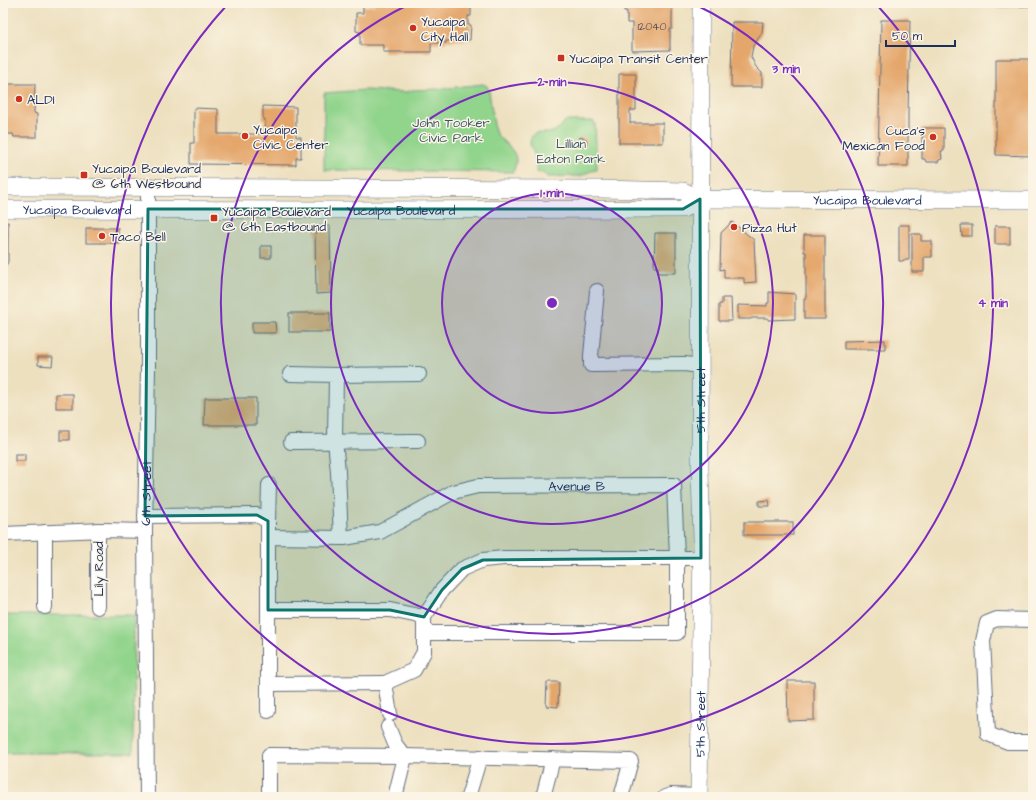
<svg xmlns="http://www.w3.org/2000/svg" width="1036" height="800" viewBox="0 0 1036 800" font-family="'Architects Daughter',sans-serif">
<rect width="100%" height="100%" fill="#fcf5e5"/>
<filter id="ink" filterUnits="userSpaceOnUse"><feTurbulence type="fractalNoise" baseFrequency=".025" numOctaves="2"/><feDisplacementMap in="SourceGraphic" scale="8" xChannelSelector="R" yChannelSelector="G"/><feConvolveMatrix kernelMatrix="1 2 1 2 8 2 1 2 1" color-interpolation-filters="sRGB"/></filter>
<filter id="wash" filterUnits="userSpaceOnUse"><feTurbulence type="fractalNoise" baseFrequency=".012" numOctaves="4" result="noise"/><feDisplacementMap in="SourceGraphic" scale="16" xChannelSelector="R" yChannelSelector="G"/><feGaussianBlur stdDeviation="0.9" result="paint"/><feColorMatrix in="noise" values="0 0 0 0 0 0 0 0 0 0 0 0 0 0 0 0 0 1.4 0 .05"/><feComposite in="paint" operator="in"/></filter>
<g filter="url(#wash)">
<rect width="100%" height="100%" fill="#ede0bf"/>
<g fill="#91d48c" stroke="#568275">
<path d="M483,84L487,86L489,91L495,131C502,146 524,149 513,172L324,170V93L365,90L407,92L412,90L440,89Z"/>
<path d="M565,121H593L595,123L597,170L591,171L581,176L547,177L542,172L538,173C535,168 536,163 535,157C534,152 530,147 530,142C530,138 533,133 537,133C538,133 543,133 543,133C552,134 560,129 565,121Z"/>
<path d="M3,615H134L133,753H3Z"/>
</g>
<g id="blocks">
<g fill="#e4a66b">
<path d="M375,3H433V6H445V3H471V16H468V25H471L470,40L446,41V43H431V52H383V45H360V32L356,31V13H363V6H374Z"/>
<path d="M624,3H669V6H672V29H670V50L632,51V23H627V11H624Z"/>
<path d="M996,3H1033V6L996,7Z"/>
<path d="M881,20H910L908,114V166H878Z"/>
<path d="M732,22H763L762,33L753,46L751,57L756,67L762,73V87H731Z"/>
<path d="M996,59H1033V156L996,155Z"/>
<path d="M619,74H636V110H630V123H663V143H619Z"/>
<path d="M3,84H35L34,113L37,114V137H14L13,134H3Z"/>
<path d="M263,106L296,107V137H301V158H296V165L191,164V143H194V108L218,109V134H265V119H263Z"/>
<path d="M922,128H944V151H941L942,159L939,160L938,162H926L925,159H922Z"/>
<path d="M583,137L587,140L586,145L581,146L577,143L579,138Z"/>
<path d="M8,222V262L3,271V223Z"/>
<path d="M732,222L754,240L756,282L744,283V278H724V269L720,270L721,233Z"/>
<path d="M899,225H909V260H903V261H899Z"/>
<path d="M961,225H972V236H962Z"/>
<path d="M315,226H330L331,293L316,294Z"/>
<rect x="995" y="226" width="15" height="18"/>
<rect x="86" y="228" width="32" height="15"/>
<path d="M655,233H676V273H658V267H654Z"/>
<path d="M912,234H921V241H932V257H924V272H912Z"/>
<path d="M804,235H825V319H804V298H806V252H804Z"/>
<rect x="261" y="246" width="10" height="12"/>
<path d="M769,292L795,294V319L768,320V318H752L751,319H738V305L767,306V303H769Z"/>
<path d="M722,298H731L732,321H719V304H722Z"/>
<rect x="289" y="313" width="41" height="19"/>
<path d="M252,322H275L276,333H252Z"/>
<path d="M885,340V349H844V341Z"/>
<path d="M38,357H53L52,366L38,365Z"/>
<rect x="56" y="394" width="17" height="14"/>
<path d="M205,398H256V425H204Z"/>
<rect x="60" y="431" width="9" height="9"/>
<rect x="15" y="454" width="10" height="7"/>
<path d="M769,500L770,506H759V501Z"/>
<rect x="744" y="522" width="49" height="13"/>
<path d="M787,681H814V720L788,721Z"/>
<path d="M547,682H559L558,707L546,706Z"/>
</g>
</g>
</g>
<g filter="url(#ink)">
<use href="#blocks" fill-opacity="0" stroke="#646d80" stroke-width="1"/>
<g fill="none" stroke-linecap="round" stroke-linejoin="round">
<g stroke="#646d80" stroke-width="16">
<g id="minor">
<path d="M597,291L591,356V365L684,364L701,366"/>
<path d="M290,374L336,375L335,440L338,472L341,538"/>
<path d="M336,375L419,374"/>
<path d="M291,442L418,441"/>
<path d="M145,516L257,515L268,521V537"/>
<path d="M268,521L269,485"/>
<path d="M45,532V607"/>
<path d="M3,534L104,530L145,531"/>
<path d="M98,607V530"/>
<path d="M268,610H390L424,617"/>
<path d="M1033,620L997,619L987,623L983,641L988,734L1008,742H1033"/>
<path id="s1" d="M385,683L268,684V537L344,538L380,532L453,492L478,486L674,485L677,557V633H424"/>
<path d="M268,711V684"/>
<path d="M390,714L385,683L414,670L424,652V617L442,590L462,569L483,560L504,558H701"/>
<path d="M388,727L395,744L405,757L395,797"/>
<path id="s2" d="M147,797L145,531L148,370V188"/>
<path d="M269,797V755L404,756L631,761L621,797"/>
<path d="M468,797L480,757"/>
<path d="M543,797L553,759"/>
<path d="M665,797L671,795L699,796"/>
</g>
</g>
<g stroke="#646d80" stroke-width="18">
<g id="major">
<path id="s3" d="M3,187L600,189L683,191L700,199L1033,200"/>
<path id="s4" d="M3,209L332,210L683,209L700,199"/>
<path id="s5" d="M699,797L702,540L700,471L701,3"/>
</g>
</g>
<use href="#minor" stroke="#fff" stroke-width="14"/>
<use href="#major" stroke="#fff" stroke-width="17"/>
</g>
</g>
<path fill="#0f766e" fill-opacity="0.2" stroke="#0f766e" stroke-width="3" stroke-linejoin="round" d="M700,199L701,558L483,560L462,569L442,590L424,617L390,610H268V521L257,515L145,516L148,209H683Z"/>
<circle cx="552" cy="303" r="110" fill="#7b2cbf" fill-opacity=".12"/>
<g fill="none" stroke="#7b2cbf" stroke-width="2">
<circle cx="552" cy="303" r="110"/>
<circle cx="552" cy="303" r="221"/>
<path d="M692 3A331 331 0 1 1 412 3"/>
<path d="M877 5A441 441 0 1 1 227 5"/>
</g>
<g fill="#c8321e" stroke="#fcf5e5" stroke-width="1.5">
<circle cx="413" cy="28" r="4"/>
<rect x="557" y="54" width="8" height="8" rx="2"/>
<circle cx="19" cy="99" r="4"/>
<circle cx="245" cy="136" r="4"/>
<circle cx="933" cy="137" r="4"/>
<rect x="80" y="171" width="8" height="8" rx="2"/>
<rect x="210" y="214" width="8" height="8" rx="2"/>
<circle cx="734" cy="227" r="4"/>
<circle cx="102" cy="236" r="4"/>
</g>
<g text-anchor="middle" stroke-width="3" stroke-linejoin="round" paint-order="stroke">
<g font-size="11" fill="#4d4d61">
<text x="652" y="30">12040</text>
</g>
<g font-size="13" fill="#1b2f5e" stroke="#fcf5e5" text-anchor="start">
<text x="421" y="26">Yucaipa<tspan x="421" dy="15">City Hall</tspan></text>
<text x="569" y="63">Yucaipa Transit Center</text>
<text x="27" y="104">ALDI</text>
<text x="253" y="134">Yucaipa<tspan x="253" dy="15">Civic Center</tspan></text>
<text x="925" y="135" text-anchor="end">Cuca's<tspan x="925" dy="15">Mexican Food</tspan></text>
<text x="92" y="173">Yucaipa Boulevard<tspan x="92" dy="15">@ 6th Westbound</tspan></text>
<text x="222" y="216">Yucaipa Boulevard<tspan x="222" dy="15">@ 6th Eastbound</tspan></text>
<text x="742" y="232">Pizza Hut</text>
<text x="110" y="241">Taco Bell</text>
</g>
<g font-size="13" fill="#38586a" stroke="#fcf5e5">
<text x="451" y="127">John Tooker<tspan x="451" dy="15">Civic Park</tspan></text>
<text x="571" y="148">Lillian<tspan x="571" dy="15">Eaton Park</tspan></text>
</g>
<g font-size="13" fill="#1b2f5e" stroke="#fcf5e5">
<text dy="5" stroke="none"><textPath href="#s3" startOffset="866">Yucaipa Boulevard</textPath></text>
<text dy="5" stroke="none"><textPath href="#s4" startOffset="74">Yucaipa Boulevard</textPath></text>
<text dy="5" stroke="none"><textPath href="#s4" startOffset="398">Yucaipa Boulevard</textPath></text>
<text dy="5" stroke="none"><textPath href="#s5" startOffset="397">5th Street</textPath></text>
<text dy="5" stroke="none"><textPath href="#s1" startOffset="584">Avenue B</textPath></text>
<text dy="5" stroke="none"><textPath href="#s2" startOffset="304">6th Street</textPath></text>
<text transform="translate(98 569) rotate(-90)" y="5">Lily Road</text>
<text dy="5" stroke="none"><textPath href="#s5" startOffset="73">5th Street</textPath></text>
</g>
</g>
<circle cx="552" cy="303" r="6" fill="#7b2cbf" stroke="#fcf5e5" stroke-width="2"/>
<g font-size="12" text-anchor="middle" font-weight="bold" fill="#7b2cbf" stroke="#fcf5e5" stroke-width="3" stroke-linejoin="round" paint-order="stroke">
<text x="786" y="73">3 min</text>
<text x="552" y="86">2 min</text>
<text x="552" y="197">1 min</text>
<text x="993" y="307">4 min</text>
</g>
<rect width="1036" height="800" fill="none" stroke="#fcf5e5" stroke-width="16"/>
<path d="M886 40v6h69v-6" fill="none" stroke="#1b2f5e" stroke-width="2"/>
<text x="892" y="40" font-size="12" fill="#1b2f5e" stroke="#fcf5e5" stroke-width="3" paint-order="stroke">50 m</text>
</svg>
